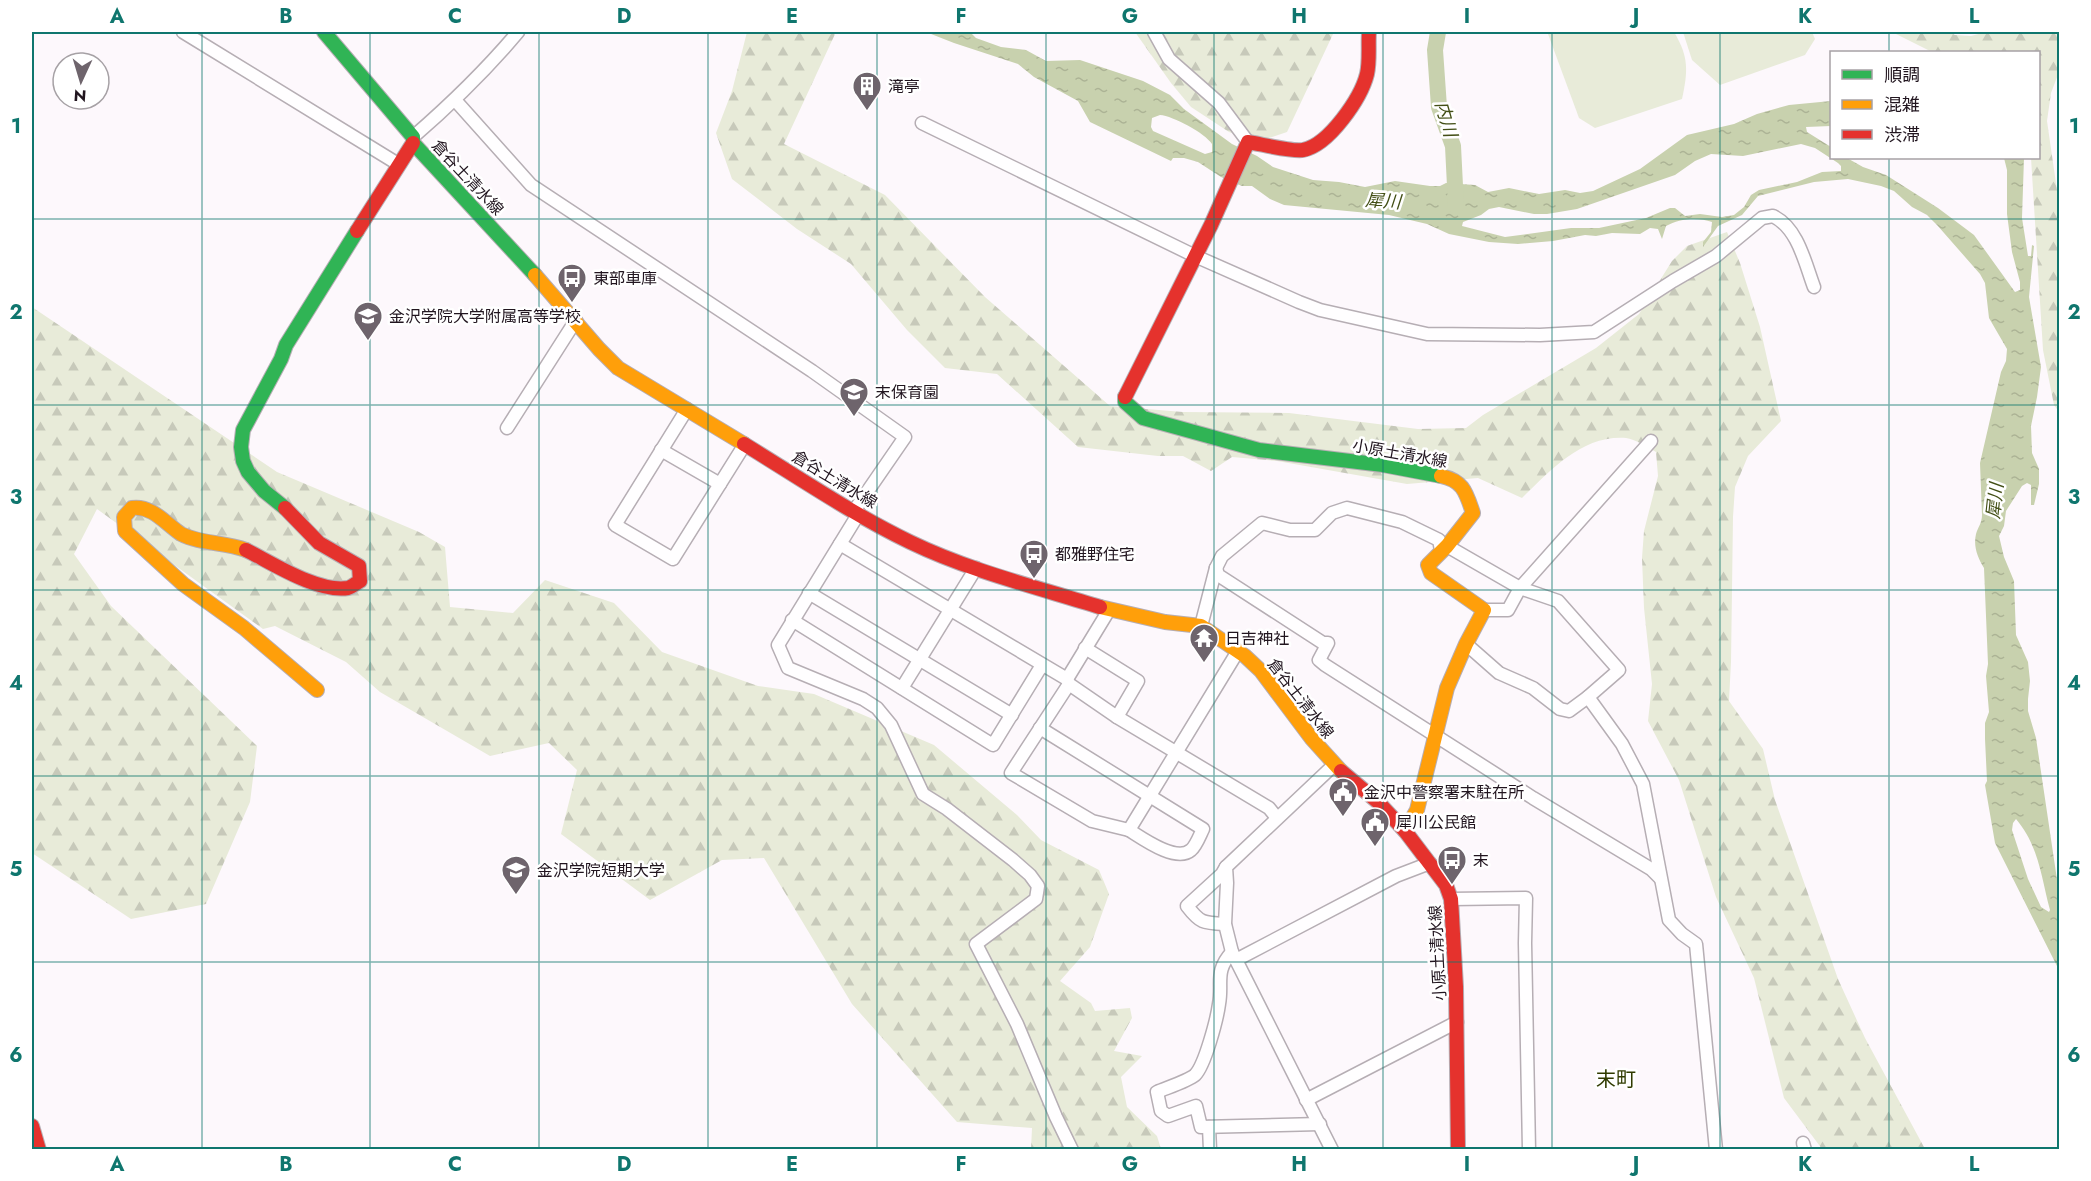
<svg xmlns="http://www.w3.org/2000/svg" width="2091" height="1181" viewBox="0 0 2091 1181" font-family="Jost,'Noto Sans JP',sans-serif">
<defs>
<pattern id="forest-firs" width="22" height="20" patternUnits="userSpaceOnUse" patternTransform="scale(1.5)"><rect width="22" height="20" fill="#e8ebd9"/><path d="M5 1l3.5 6h-7zM16 11l3.5 6h-7z" fill="#c7c9ba"/></pattern>
<pattern id="water-ripples" width="26" height="14" patternUnits="userSpaceOnUse" patternTransform="scale(1.5)"><rect width="26" height="14" fill="#c8d1ae"/><path d="M2 4q2-2 4 0t4 0M15 11q2-2 4 0t4 0" fill="none" stroke="#acb395"/></pattern>
</defs>
<rect width="100%" height="100%" fill="#fdf8fc"/>
<g fill="#e8ebd9">
<path d="M1549,32H1674C1689,57 1688,71 1682,99L1595,128L1579,118L1548,34Z"/>
<path d="M1683,32H1812L1815,39L1805,55L1720,85L1692,60Z"/>
</g>
<g fill="url(#forest-firs)">
<path d="M747,32H836L784,144L885,195L985,297L1110,406L1183,412L1289,413L1418,429L1466,428L1483,415L1596,348L1639,314L1672,261L1687,246L1727,232L1740,263L1760,327L1781,421L1748,456L1735,487L1733,517L1731,662L1729,701L1763,749L1775,800L1838,979L1865,1038L1925,1149H1822L1784,1098L1754,978L1716,897L1679,780L1648,721L1652,684L1644,608L1642,558L1644,531L1658,476L1656,452C1647,447 1635,439 1626,438C1582,435 1551,470 1522,498L1478,478L1407,484L1277,461L1232,457L1211,471L1183,456H1158L1078,447L997,374L945,368L907,330L851,264L797,229L732,179L716,133L732,91Z"/>
<path d="M1135,32H1334L1287,132L1257,142L1229,132L1191,107L1171,83Z"/>
<path d="M1892,32H1949L1955,35L1971,36L1986,32H2059V72L2051,93L2047,121L2060,211L2059,412L2054,405L2043,350L2031,158H2038V52H1932Z"/>
<path d="M32,307L277,472L419,532L445,547L450,607L513,613L545,580L614,603L662,652L758,686L814,694L934,745L1017,815L1041,840L1099,870L1109,894L1090,947L1060,981L1091,1003L1095,1011L1130,1008L1132,1018L1114,1051L1142,1056L1121,1077L1127,1107L1157,1136L1161,1149H1031L1032,1128L957,1122L852,1004L764,858L722,860L650,900L561,834L577,770L549,743L490,756L380,692L346,662L275,626L263,629L97,509L74,554L111,606L257,746L250,802L206,904L131,919L32,853Z"/>
</g>
<path fill="url(#water-ripples)" fill-rule="evenodd" d="M926,32H970L976,38L1001,47L1026,50L1046,61L1080,60L1143,81L1170,95L1184,109L1232,144L1257,156L1273,167L1313,180L1339,182L1365,187L1395,181L1430,186H1440L1446,183L1475,185L1488,192L1509,188L1539,194L1565,190L1580,193L1593,191L1640,169L1687,135L1734,124L1757,114L1789,105L1831,101V126L1806,127L1807,132L1831,147L1832,158H1847L1863,167L1886,175L1938,208L1974,235L2015,292L2020,290V282L2012,252L2007,214V170L2004,158H2024L2022,218L2028,256H2031L2032,245L2034,246L2029,297L2041,367L2037,397L2031,426L2032,453L2039,469V484L2034,505H2031V485L2027,483L2022,486L2006,511L2004,526L1999,536L2004,557L2014,581L2016,635L2028,662L2030,681L2028,699V711L2036,738L2059,893V970L1995,843L1985,785L1987,781L1985,739V723L1989,712L1986,676L1988,664L1984,568C1978,558 1973,547 1976,534C1978,527 1982,523 1982,515L1980,463L2001,372L2006,361L2007,349L1989,318L1985,283L1980,274L1937,225L1927,215L1912,207L1894,191L1881,186L1848,179L1814,182L1758,196L1742,215L1718,226L1703,247V242L1711,232L1712,222C1698,217 1680,218 1666,226L1662,239L1658,229L1650,228L1640,234L1612,233L1596,236L1585,235L1553,241L1518,244L1489,242L1449,234L1427,224L1389,215L1284,205L1270,199L1252,186H1242L1221,177L1198,162L1184,158H1173L1171,161L1090,122L1078,101L1034,77L1018,64L954,43ZM1160,115C1173,116 1205,133 1212,144V152L1205,154L1153,131L1151,127L1152,118ZM1801,144L1815,148L1838,163L1841,166V171L1822,172L1797,182L1759,190L1751,195L1744,207L1734,215L1722,217L1700,214L1685,216L1675,208H1670L1646,218L1599,228H1571L1505,237L1462,226L1463,222L1481,215L1489,209L1499,207L1534,214H1547L1577,209L1675,175L1695,161L1711,154L1743,156ZM2016,819C2039,846 2041,877 2050,910L2049,912L2041,907L2028,879L2012,830L2013,823Z"/>
<g fill="none" stroke-linecap="round" stroke-linejoin="round">
<path stroke="#c8d1ae" stroke-width="16" d="M1438,32L1435,50L1439,107L1453,146L1456,206"/>
<g stroke="#b6aeb4" stroke-width="15">
<g id="street">
<path d="M183,32L398,164"/>
<path d="M1154,32L1169,59L1219,103L1248,142"/>
<path d="M455,100L531,185L812,371L905,437L854,511"/>
<path d="M922,123L1195,256L1299,302L1320,310L1427,334L1540,335L1594,332L1673,281L1716,256L1762,218L1773,216C1798,228 1805,263 1814,287"/>
<path d="M413,137C451,104 486,70 518,32"/>
<path d="M687,409L615,525L673,559L745,444"/>
<path d="M507,428L576,320"/>
<path d="M661,450L720,484"/>
<path d="M859,513L778,645L788,668L863,699L877,708L891,725L923,794L947,809L1013,860L1030,875L1038,886L1036,899L976,944L1017,1024L1056,1117L1072,1150"/>
<path d="M840,544L1067,679L1069,684L1117,717L1269,808L1277,818"/>
<path d="M1447,546L1520,588L1558,601L1619,670L1588,697L1622,744L1643,784L1669,920L1682,934L1696,944L1716,1150"/>
<path d="M1216,568L1218,575L1323,643H1328L1319,660L1325,665L1533,798L1651,869L1660,878"/>
<path d="M809,593L1012,715"/>
<path d="M1484,610H1508L1520,588L1651,441"/>
<path d="M792,620L993,745L1042,665"/>
<path d="M1201,626L1216,568L1222,556L1262,523L1290,530H1315L1332,513L1347,508L1402,522L1439,540L1441,550"/>
<path d="M1466,644L1499,673L1533,688L1560,709L1569,711L1588,697"/>
<path d="M1085,648L1138,681L1117,717"/>
<path d="M1067,679L1109,610"/>
<path d="M1069,684L1011,773L1092,821L1129,830L1238,651"/>
<path d="M902,688L976,568"/>
<path d="M1040,728L1203,829C1200,835 1196,846 1191,850C1176,863 1142,838 1129,830"/>
<path d="M1451,899L1526,898L1525,943L1529,1150"/>
<path d="M1225,924C1203,923 1200,923 1187,906L1222,874L1226,867"/>
<path d="M1232,952C1214,972 1223,982 1219,1004C1217,1019 1205,1065 1195,1075C1188,1081 1166,1088 1157,1092L1161,1111L1168,1116L1196,1106L1201,1127L1320,1124"/>
<path d="M1236,960L1396,876L1430,863"/>
<path d="M1306,1100L1457,1022"/>
<path d="M1209,1127L1210,1150"/>
<path d="M1803,1143L1805,1150"/>
<path d="M1332,1150L1232,952L1225,924L1227,883L1226,867L1334,765"/>
</g>
</g>
<g stroke="#b6aeb4" stroke-width="16">
<g id="fast">
<path d="M324,32L413,137V143L535,275"/>
<path d="M1125,397V402L1143,418L1259,450L1383,465L1441,476"/>
<path d="M285,508L264,491L248,472L243,461L241,447L243,430L281,359L286,345L357,231"/>
</g>
</g>
<g stroke="#b6aeb4" stroke-width="16">
<g id="slow">
<path d="M535,275L599,349L618,368L744,444"/>
<path d="M246,550C225,542 200,544 181,534C166,524 152,505 132,508L124,517L125,531L183,584L244,628L317,690"/>
<path d="M1100,607L1165,622L1201,626L1245,656L1261,671L1312,739L1341,771"/>
<path d="M1405,831L1417,810L1447,688L1466,644L1484,610L1431,573L1428,565L1447,546L1473,513C1466,493 1464,481 1441,476"/>
</g>
</g>
<g stroke="#b6aeb4" stroke-width="16">
<g id="jam">
<path d="M357,231L413,143"/>
<path d="M1125,397L1211,225L1248,142C1261,144 1292,152 1303,150C1329,145 1361,98 1367,74C1370,61 1368,45 1369,32"/>
<path d="M744,444C798,477 852,514 910,542C970,571 1036,587 1100,607"/>
<path d="M246,550C272,563 318,593 348,588C352,587 356,583 360,581L359,566L319,543L285,508"/>
<path d="M1341,771L1378,802L1405,831L1446,885L1451,899L1456,987L1458,1150"/>
<path d="M32,1126L39,1150"/>
</g>
</g>
<use href="#street" stroke="#fffeff" stroke-width="12"/>
<use href="#fast" stroke="#30b455" stroke-width="14"/>
<use href="#slow" stroke="#ff9f0a" stroke-width="14"/>
<use href="#jam" stroke="#e5322d" stroke-width="14"/>
</g>
<path fill="none" stroke="#0f766e" stroke-width="1.5" stroke-opacity="0.55" d="M202,32V1150M370,32V1150M539,32V1150M708,32V1150M877,32V1150M1046,32V1150M1214,32V1150M1383,32V1150M1552,32V1150M1720,32V1150M1889,32V52M1889,158V1150M32,219H2060M32,405H2060M32,590H2060M32,776H2060M32,962H2060"/>
<defs>
<g id="building-pin" transform="scale(1.5)"><path d="M0 17L-7.5 6A9.5 9.5 0 1 1 7.5 6Z" fill="#6e646c" stroke="#fff"/><path d="M-4-6H4V6H1V3H-1V6H-4ZM-2.5-4.3h1.7v1.8h-1.7ZM.8-4.3h1.7v1.8H.8ZM-2.5-1h1.7V.8h-1.7ZM.8-1h1.7V.8H.8Z" fill="#fff"/></g>
<g id="bus-pin" transform="scale(1.5)"><path d="M0 17L-7.5 6A9.5 9.5 0 1 1 7.5 6Z" fill="#6e646c" stroke="#fff"/><path d="M-5-6H5V4H4V6H2V4H-2V6H-4V4H-5ZM-3.5-4V0h7V-4ZM-3.5 1.2v1.5H-2V1.2ZM2 1.2v1.5H3.5V1.2Z" fill="#fff"/></g>
<g id="school-pin" transform="scale(1.5)"><path d="M0 17L-7.5 6A9.5 9.5 0 1 1 7.5 6Z" fill="#6e646c" stroke="#fff"/><path d="M0-5L7-2L0 1L-7-2ZM-4 1L0 2.5L4 1V4Q0 6-4 4Z" fill="#fff"/></g>
<g id="temple-pin" transform="scale(1.5)"><path d="M0 17L-7.5 6A9.5 9.5 0 1 1 7.5 6Z" fill="#6e646c" stroke="#fff"/><path d="M0-6L5-2H3V0L6.5 2.5H4V6H1.5V3h-3V6H-4V2.5H-6.5L-3 0V-2H-5Z" fill="#fff"/></g>
<g id="civic-pin" transform="scale(1.5)"><path d="M0 17L-7.5 6A9.5 9.5 0 1 1 7.5 6Z" fill="#6e646c" stroke="#fff"/><path d="M-.6-6.5H3V-4.5H.6V-3L4-1V1h2V6H-6V1h2V-1L-.6-3ZM-1.2 2.5V6h2.4V2.5Z" fill="#fff"/></g>
<g id="university-pin" transform="scale(1.5)"><path d="M0 17L-7.5 6A9.5 9.5 0 1 1 7.5 6Z" fill="#6e646c" stroke="#fff"/><path d="M0-5L7-2L0 1L-7-2ZM-4 1L0 2.5L4 1V4Q0 6-4 4Z" fill="#fff"/></g>
</defs>
<g fill-rule="evenodd">
<use href="#building-pin" x="867" y="86"/>
<use href="#bus-pin" x="572" y="278"/>
<use href="#school-pin" x="368" y="316"/>
<use href="#school-pin" x="854" y="392"/>
<use href="#bus-pin" x="1034" y="554"/>
<use href="#temple-pin" x="1204" y="638"/>
<use href="#civic-pin" x="1343" y="792"/>
<use href="#civic-pin" x="1375" y="822"/>
<use href="#bus-pin" x="1452" y="860"/>
<use href="#university-pin" x="516" y="870"/>
</g>
<g text-anchor="middle" stroke-width="5" stroke-linejoin="round" paint-order="stroke">
<g font-size="16" fill="#21151f" stroke="#fff" text-anchor="start">
<text x="888" y="92">滝亭</text>
<text x="593" y="284">東部車庫</text>
<text x="389" y="322">金沢学院大学附属高等学校</text>
<text x="875" y="398">末保育園</text>
<text x="1055" y="560">都雅野住宅</text>
<text x="1225" y="644">日吉神社</text>
<text x="1364" y="798">金沢中警察署末駐在所</text>
<text x="1396" y="828">犀川公民館</text>
<text x="1473" y="866">末</text>
<text x="537" y="876">金沢学院短期大学</text>
</g>
<g font-size="16" fill="#21151f" stroke="#fff">
<text transform="translate(468 177) rotate(47)" y="6">倉谷土清水線</text>
<text transform="translate(1400 453) rotate(10)" y="6">小原土清水線</text>
<text transform="translate(835 479) rotate(31)" y="6">倉谷土清水線</text>
<text transform="translate(1301 698) rotate(52)" y="6">倉谷土清水線</text>
<text transform="translate(1437 953) rotate(-93)" y="6">小原土清水線</text>
</g>
<g font-size="18" font-style="italic" fill="#434f16" stroke="#fff">
<text transform="translate(1446 119) rotate(74)" y="6">内川</text>
<text transform="translate(1383 201) rotate(4)" y="6">犀川</text>
<text transform="translate(1995 501) rotate(-84)" y="6">犀川</text>
</g>
<g font-size="20" fill="#303b00" stroke="#fff">
<text x="1616" y="1086">末町</text>
</g>
</g>
<rect width="2091" height="1181" fill="none" stroke="#ffffff" stroke-width="66"/>
<rect x="1830" y="51" width="210" height="108" fill="#ffffff" stroke="#a6a1a5" stroke-width="1.5"/>
<rect x="1842" y="70" width="30" height="9" fill="#30b455" stroke="#a6a1a5" stroke-width="1.5"/>
<text x="1884" y="81" font-size="18" fill="#21151f">順調</text>
<rect x="1842" y="100" width="30" height="9" fill="#ff9f0a" stroke="#a6a1a5" stroke-width="1.5"/>
<text x="1884" y="111" font-size="18" fill="#21151f">混雑</text>
<rect x="1842" y="130" width="30" height="9" fill="#e5322d" stroke="#a6a1a5" stroke-width="1.5"/>
<text x="1884" y="141" font-size="18" fill="#21151f">渋滞</text>
<g transform="translate(81 81) rotate(184)"><circle r="28" fill="#ffffff" stroke="#a6a1a5" stroke-width="1.5"/>
<path d="M0-4.5L10 22L0 15L-10 22Z" fill="#6e646c"/>
<text y="-9" font-size="16" font-weight="bold" text-anchor="middle" fill="#21151f">N</text>
</g>
<rect x="33" y="33" width="2025" height="1115" fill="none" stroke="#0f766e" stroke-width="2"/>
<g font-size="20" text-anchor="middle" font-weight="bold" fill="#0f766e">
<text x="117" y="23">A</text>
<text x="286" y="23">B</text>
<text x="455" y="23">C</text>
<text x="624" y="23">D</text>
<text x="792" y="23">E</text>
<text x="961" y="23">F</text>
<text x="1130" y="23">G</text>
<text x="1299" y="23">H</text>
<text x="1467" y="23">I</text>
<text x="1636" y="23">J</text>
<text x="1805" y="23">K</text>
<text x="1974" y="23">L</text>
<text x="16" y="133">1</text>
<text x="2074" y="133">1</text>
<text x="16" y="319">2</text>
<text x="2074" y="319">2</text>
<text x="16" y="504">3</text>
<text x="2074" y="504">3</text>
<text x="16" y="690">4</text>
<text x="2074" y="690">4</text>
<text x="16" y="876">5</text>
<text x="2074" y="876">5</text>
<text x="16" y="1062">6</text>
<text x="2074" y="1062">6</text>
<text x="117" y="1171">A</text>
<text x="286" y="1171">B</text>
<text x="455" y="1171">C</text>
<text x="624" y="1171">D</text>
<text x="792" y="1171">E</text>
<text x="961" y="1171">F</text>
<text x="1130" y="1171">G</text>
<text x="1299" y="1171">H</text>
<text x="1467" y="1171">I</text>
<text x="1636" y="1171">J</text>
<text x="1805" y="1171">K</text>
<text x="1974" y="1171">L</text>
</g>
</svg>
